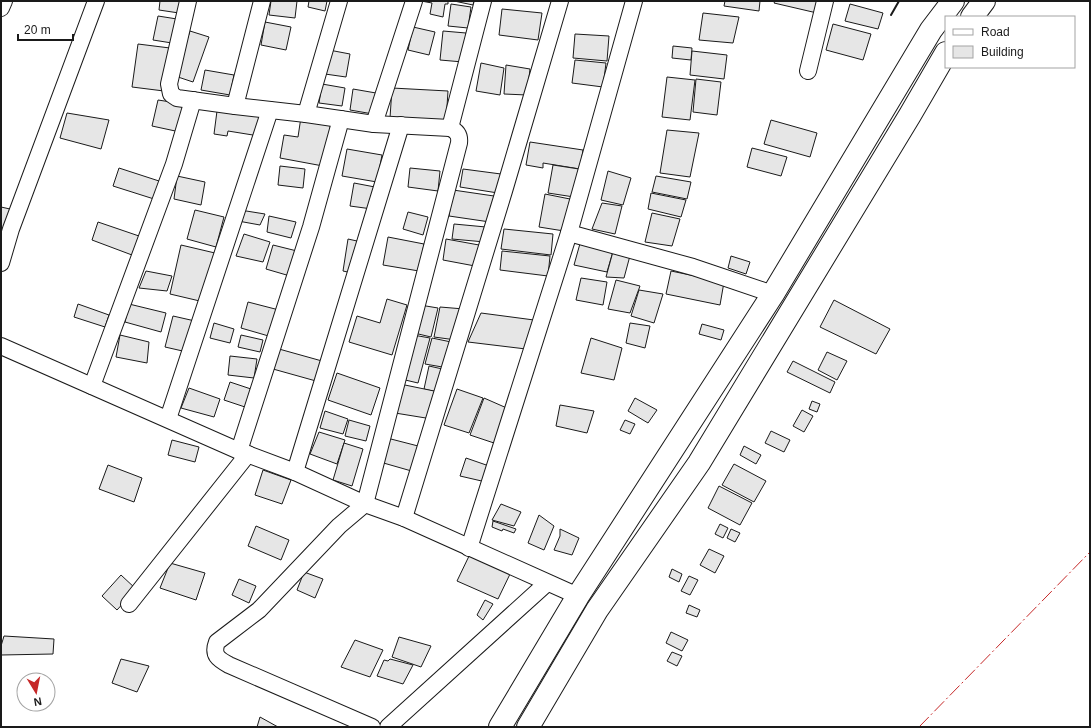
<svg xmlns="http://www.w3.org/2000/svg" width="1091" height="728" viewBox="0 0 1091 728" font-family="Helvetica,sans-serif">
<rect width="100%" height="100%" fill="#fff"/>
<g fill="#e6e6e6" stroke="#1a1a1a">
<path d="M160,1H181L179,13L159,10Z"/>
<path d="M271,1H297L295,18L269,15Z"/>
<path d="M309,1H327L325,11L308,7Z"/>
<path d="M421,1H448V4H445L443,17L430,14L432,3Z"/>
<path d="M454,1H474L473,5Z"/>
<path d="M725,1H760L759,11L724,6Z"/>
<path d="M775,1H819L817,13L774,3Z"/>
<path d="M451,4L471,7L468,28L448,26Z"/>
<path d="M850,4L883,13L878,29L845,21Z"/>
<path d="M502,9L542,13L538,40L499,35Z"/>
<path d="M703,13L739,17L733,43L699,40Z"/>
<path d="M158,16L177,19L172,43L153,40Z"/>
<path d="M265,22L291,27L286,50L261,45Z"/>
<path d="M833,24L871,34L863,60L826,50Z"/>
<path d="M413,27L435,32L429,55L408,50Z"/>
<path d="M190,31L209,37L193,82L175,76Z"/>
<path d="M443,31L466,33L463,62L440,60Z"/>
<path d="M575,34L609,36L607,61L573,58Z"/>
<path d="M138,44L170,48L164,91L132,87Z"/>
<path d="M673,46L692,48L691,60L672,58Z"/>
<path d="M329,50L350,54L346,77L325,74Z"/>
<path d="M692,51L727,55L724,79L690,75Z"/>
<path d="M575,60L606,63L603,87L572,83Z"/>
<path d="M481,63L504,68L500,95L476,91Z"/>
<path d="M506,65L530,69L527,95L504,94Z"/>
<path d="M205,70L234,75L230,95L201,90Z"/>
<path d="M667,77L695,80L690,120L662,117Z"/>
<path d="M696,79L721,82L717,115L693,112Z"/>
<path d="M322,84L345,88L342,106L319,103Z"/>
<path d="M392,88L448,91L446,122L390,118Z"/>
<path d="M353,89L376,93L373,114L350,110Z"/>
<path d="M158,100L184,104L180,132L152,126Z"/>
<path d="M217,111H263L259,136L228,131L227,136L214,134Z"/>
<path d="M67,113L109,120L101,149L60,138Z"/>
<path d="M301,117L331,123L323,166L280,158L284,135L298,137Z"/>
<path d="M771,120L817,133L810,157L764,144Z"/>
<path d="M667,130L699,133L690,177L660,173Z"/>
<path d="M530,142L583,150L580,169L543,163V168L526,165Z"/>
<path d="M752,148L787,157L781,176L747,167Z"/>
<path d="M347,149L382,155L377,182L342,176Z"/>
<path d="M553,165L579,169L574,197L548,193Z"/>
<path d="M280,166L305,169L303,188L278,185Z"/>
<path d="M119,168L159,181L154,199L113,186Z"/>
<path d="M410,168L440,171L438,191L408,187Z"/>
<path d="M463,169L501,174L498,193L460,187Z"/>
<path d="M608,171L631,178L623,205L601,200Z"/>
<path d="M177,176L205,182L201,205L174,199Z"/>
<path d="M656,176L691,182L687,199L652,192Z"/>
<path d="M354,183L375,187L372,209L350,206Z"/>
<path d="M453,190L494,196L490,222L449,216Z"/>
<path d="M651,193L686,200L681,217L648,209Z"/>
<path d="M545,194L570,199L564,231L539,227Z"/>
<path d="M602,203L622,206L615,234L592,229Z"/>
<path d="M1,207L10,209L1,241Z"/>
<path d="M195,210L224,217L216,247L187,239Z"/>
<path d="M240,210L265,214L260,225L238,221Z"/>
<path d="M408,212L428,217L423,235L403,229Z"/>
<path d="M652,213L680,219L672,246L645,242Z"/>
<path d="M269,216L296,222L291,238L267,232Z"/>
<path d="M98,222L139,236L132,255L92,240Z"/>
<path d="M454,224L486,227L485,242L452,239Z"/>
<path d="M504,229L553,234L551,255L501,249Z"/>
<path d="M244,234L270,242L263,262L236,256Z"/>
<path d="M388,237L424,244L419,271L383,265Z"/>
<path d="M348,239L357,241L352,273L343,271Z"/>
<path d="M446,239L479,245L475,266L443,260Z"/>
<path d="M581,240L614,248L607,272L574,265Z"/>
<path d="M181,245L215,253L204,302L170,294Z"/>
<path d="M273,245L297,251L290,276L266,269Z"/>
<path d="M614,248L631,252L624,278L606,277Z"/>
<path d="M502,251L550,256L548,276L500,270Z"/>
<path d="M731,256L750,262L746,274L728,268Z"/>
<path d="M146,271L172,276L167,291L139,288Z"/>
<path d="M671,271L724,282L720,305L666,294Z"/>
<path d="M581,278L607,282L603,305L576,300Z"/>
<path d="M616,280L640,286L630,313L608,309Z"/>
<path d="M639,290L663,294L654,323L631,316Z"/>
<path d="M387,299L407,305L392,355L349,342L357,316L380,323Z"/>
<path d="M834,300L890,329L876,354L820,327Z"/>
<path d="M248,302L279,310L272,337L241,328Z"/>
<path d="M78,304L109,315L105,327L74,317Z"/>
<path d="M129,304L166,313L161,332L125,322Z"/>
<path d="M420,305L438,308L431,337L410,332Z"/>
<path d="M440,307L464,309L456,340L434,337Z"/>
<path d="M481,313L534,320L526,349L468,342Z"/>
<path d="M173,316L195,321L187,352L165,347Z"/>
<path d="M214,323L234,329L230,343L210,338Z"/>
<path d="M630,323L650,326L645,348L626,343Z"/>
<path d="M702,324L724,330L721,340L699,334Z"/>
<path d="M120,335L149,342L147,363L116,357Z"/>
<path d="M241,335L263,340L260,352L238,347Z"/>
<path d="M413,335L430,338L418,383L401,379Z"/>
<path d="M432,338L456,343L448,368L425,364Z"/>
<path d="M591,338L622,348L614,380L581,373Z"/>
<path d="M279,349L322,361L316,381L273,369Z"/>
<path d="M827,352L847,361L837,380L818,370Z"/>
<path d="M230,356L257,359L254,378L228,375Z"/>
<path d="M793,361L835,382L830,393L787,372Z"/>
<path d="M429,366L447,370L441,393L424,389Z"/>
<path d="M337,373L380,388L371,415L328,400Z"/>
<path d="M230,382L251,389L245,407L224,400Z"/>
<path d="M400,384L439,392L432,419L395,413Z"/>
<path d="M189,388L220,399L214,417L181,408Z"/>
<path d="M457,389L483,398L469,433L444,425Z"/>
<path d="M484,398L509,409L497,444L470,435Z"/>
<path d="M635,398L657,410L648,423L628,411Z"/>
<path d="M812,401L820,404L817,412L809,409Z"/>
<path d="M560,405L594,411L587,433L556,426Z"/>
<path d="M802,410L813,416L804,432L793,426Z"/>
<path d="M325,411L348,419L343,434L320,428Z"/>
<path d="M349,420L370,426L366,441L345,436Z"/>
<path d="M625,420L635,424L630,434L620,430Z"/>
<path d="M771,431L790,440L784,452L765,443Z"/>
<path d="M319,432L345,440L337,464L310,454Z"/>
<path d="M387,438L422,447L415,472L380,462Z"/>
<path d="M172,440L199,447L195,462L168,455Z"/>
<path d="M344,443L363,449L352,486L333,480Z"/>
<path d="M744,446L761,455L756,464L740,455Z"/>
<path d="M466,458L492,467L486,482L460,476Z"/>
<path d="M734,464L766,481L754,502L722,485Z"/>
<path d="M108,465L142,478L134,502L99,489Z"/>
<path d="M263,470L291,480L282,504L255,495Z"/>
<path d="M719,486L752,503L740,525L708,508Z"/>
<path d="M501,504L521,512L514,526L492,520Z"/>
<path d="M539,515L554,526L544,550L528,543Z"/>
<path d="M493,521L516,529L514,533L503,529L502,531L492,527Z"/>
<path d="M720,524L728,528L723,538L715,534Z"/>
<path d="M256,526L289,540L281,560L248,546Z"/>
<path d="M560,529L579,538L572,555L554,550L560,536Z"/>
<path d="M731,529L740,533L735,542L727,538Z"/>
<path d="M709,549L724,556L715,573L700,565Z"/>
<path d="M470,554L511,572L498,599L457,581Z"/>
<path d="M170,563L205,573L196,600L160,588Z"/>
<path d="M672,569L682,574L679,582L669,577Z"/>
<path d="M304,572L323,579L315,598L297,590Z"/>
<path d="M121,575L136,589L117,610L102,596Z"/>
<path d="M689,576L698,580L690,595L681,591Z"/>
<path d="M239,579L256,586L249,603L232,595Z"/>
<path d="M485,600L493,604L483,620L477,615Z"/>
<path d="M689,605L700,610L697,617L686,613Z"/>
<path d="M671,632L688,640L682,651L666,643Z"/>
<path d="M4,636L54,639L53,654L1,655V646Z"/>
<path d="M399,637L431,646L421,667L392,657Z"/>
<path d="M355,640L383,650L370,677L341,667Z"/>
<path d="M672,652L682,656L677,666L667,661Z"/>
<path d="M121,659L149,666L137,692L112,683Z"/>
<path d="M390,659L413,665L403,684L377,676L384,660L388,661Z"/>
<path d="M260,717L278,727H257Z"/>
</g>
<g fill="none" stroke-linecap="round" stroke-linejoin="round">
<g stroke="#1a1a1a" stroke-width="18">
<g id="street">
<path d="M188,1L169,84L171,94L177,98L235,106L306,114L374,124L450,128C457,131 460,135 459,143L365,504L339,526L259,610L217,642C212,655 218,659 229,665L372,727"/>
<path d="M1,8L4,1"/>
<path d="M808,71L825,1"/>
<path d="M235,106L262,1"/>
<path d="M306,114L339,1"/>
<path d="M374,124L414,1"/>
<path d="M450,128L483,1"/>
<path d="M569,233L693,267L773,294"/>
<path d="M1,263L11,229L96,1"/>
<path d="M1,346L239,451L295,472L365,504L404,518L578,596"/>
<path d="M92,386L174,164L193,100"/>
<path d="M168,419L270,110"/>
<path d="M239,451L311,227L341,119"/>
<path d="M295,472L401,125"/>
<path d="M404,518L504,191L560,1"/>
<path d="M469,548L569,233L634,1"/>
<path d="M129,604L248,454"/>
<path d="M388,727L547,583"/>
</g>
</g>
<g stroke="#1a1a1a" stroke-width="24">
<g id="highway">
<path d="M972,17L984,1"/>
<path d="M500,727L578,596L773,294L931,30L953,1"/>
<path d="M528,727L597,610L699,463L910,115L946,53"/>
</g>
</g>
<use href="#street" stroke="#fff" stroke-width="16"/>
<use href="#highway" stroke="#fff" stroke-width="22"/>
<path stroke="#1a1a1a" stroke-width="2" d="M891,15L899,1"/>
<path stroke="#c62828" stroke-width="1" stroke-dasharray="14 3 2 3" stroke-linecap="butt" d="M919,727L1090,552"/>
</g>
<rect width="1091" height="728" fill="none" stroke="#1a1a1a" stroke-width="4"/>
<rect x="945" y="16" width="130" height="52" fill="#ffffff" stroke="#a3a3a3"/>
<rect x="953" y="29" width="20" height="6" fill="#ffffff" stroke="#a3a3a3"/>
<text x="981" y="36" font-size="12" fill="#1a1a1a">Road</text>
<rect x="953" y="46" width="20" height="12" fill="#e6e6e6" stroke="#a3a3a3"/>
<text x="981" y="56" font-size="12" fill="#1a1a1a">Building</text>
<g transform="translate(36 692) rotate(170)"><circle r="19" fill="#ffffff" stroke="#a3a3a3"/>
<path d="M0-3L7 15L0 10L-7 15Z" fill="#c62828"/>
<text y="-6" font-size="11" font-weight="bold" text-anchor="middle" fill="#1a1a1a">N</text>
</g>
<path d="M18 34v6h55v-6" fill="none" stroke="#1a1a1a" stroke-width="2"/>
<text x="24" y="34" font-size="12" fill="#1a1a1a" stroke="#ffffff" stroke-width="3" paint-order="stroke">20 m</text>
</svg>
